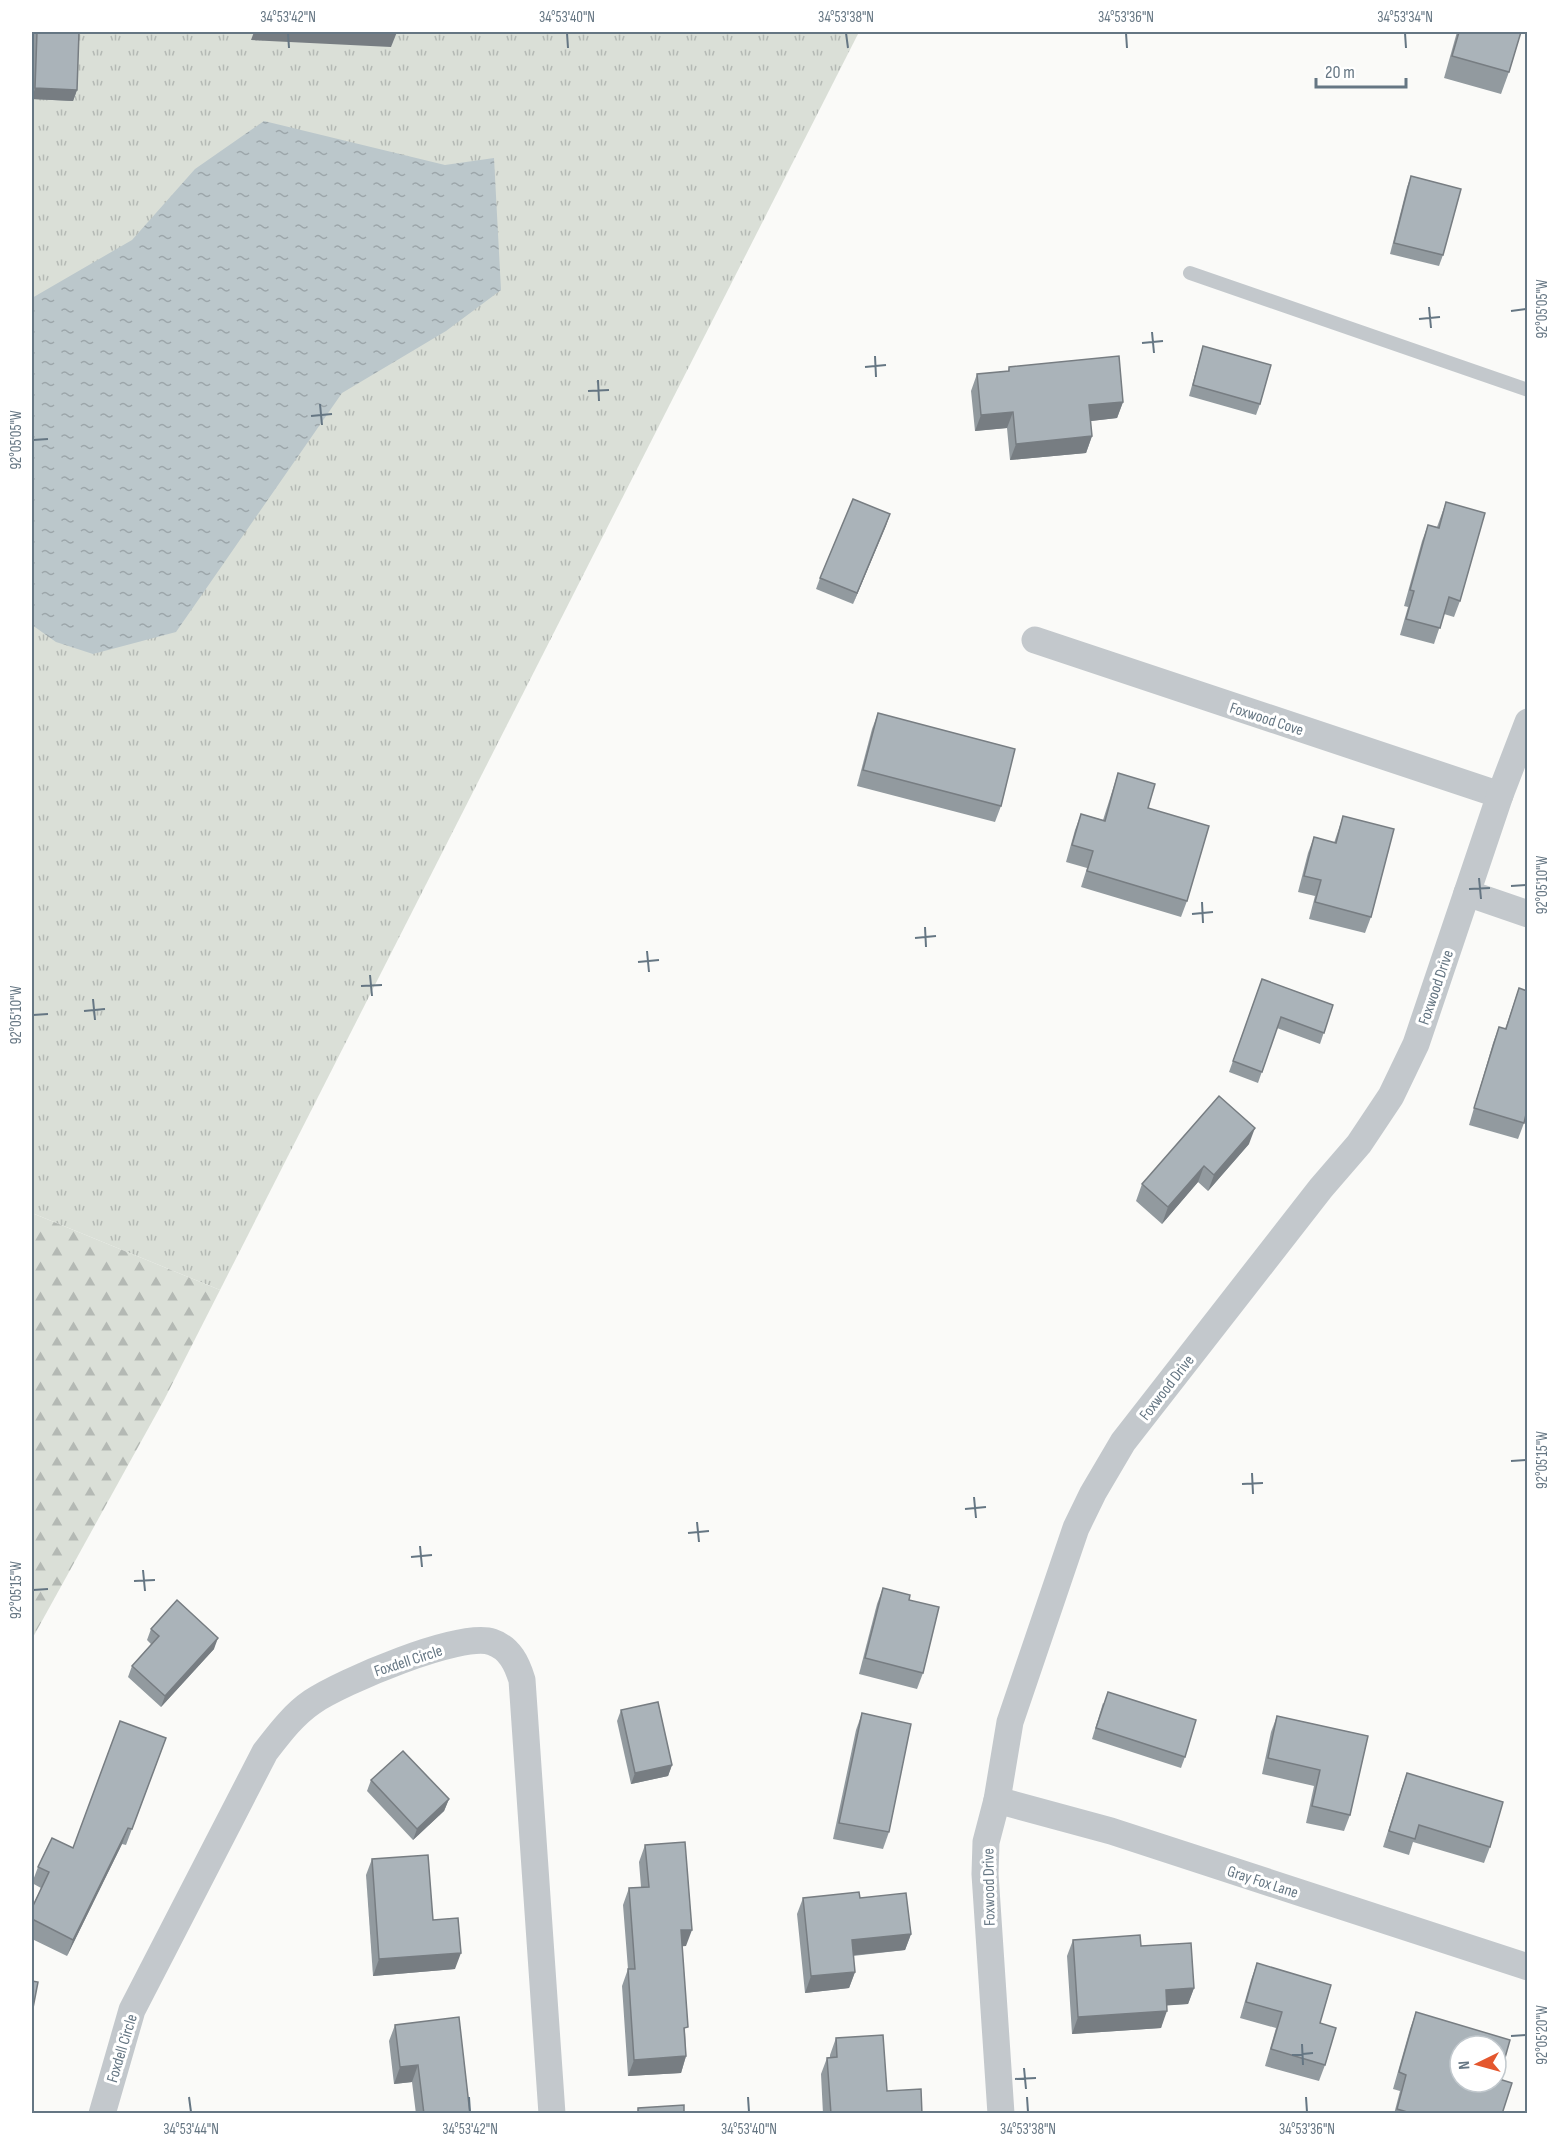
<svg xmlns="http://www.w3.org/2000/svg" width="1559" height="2145" viewBox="0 0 1559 2145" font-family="'Sofia Sans Condensed',sans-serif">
<defs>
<pattern id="grass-tufts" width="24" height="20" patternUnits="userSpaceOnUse" patternTransform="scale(1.5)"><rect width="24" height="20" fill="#dadfd7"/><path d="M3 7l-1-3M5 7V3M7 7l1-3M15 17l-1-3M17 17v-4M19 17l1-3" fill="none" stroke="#b4b9b4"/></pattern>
<pattern id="forest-firs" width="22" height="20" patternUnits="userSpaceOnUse" patternTransform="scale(1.5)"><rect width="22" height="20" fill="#dadfd7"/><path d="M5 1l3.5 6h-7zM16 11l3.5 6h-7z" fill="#b4b9b4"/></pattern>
<pattern id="water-ripples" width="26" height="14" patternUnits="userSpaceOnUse" patternTransform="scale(1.5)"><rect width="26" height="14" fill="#bbc7cb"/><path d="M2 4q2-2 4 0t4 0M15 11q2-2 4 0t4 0" fill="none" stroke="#9ca6aa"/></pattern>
</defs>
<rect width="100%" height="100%" fill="#fafaf8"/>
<path fill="url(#grass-tufts)" d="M32,32H859L220,1290L32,1213Z"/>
<path fill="url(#forest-firs)" d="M32,1213L220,1290L164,1400L32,1639Z"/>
<path fill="url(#water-ripples)" d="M264,121L445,165L494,158L501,290L446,331L342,393L176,632L93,654L56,642L32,625V298L132,240L195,169Z"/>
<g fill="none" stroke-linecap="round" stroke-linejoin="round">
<path stroke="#c3c8cc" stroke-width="14" d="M1190,273L1528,390"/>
<g stroke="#c3c8cc" stroke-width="27">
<path d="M1035,640L1500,795"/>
<path d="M1467,893L1528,914"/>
<path d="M997,1800L1111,1831L1528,1967"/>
<path d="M102,2114L132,2010L265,1752C279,1734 293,1715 312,1702C341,1682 461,1631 492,1642C510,1648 517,1664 522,1680L552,2114"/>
<path d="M1001,2114L985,1874L986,1842L997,1800L1010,1722L1076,1528L1093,1493L1123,1442L1321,1188L1359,1144L1391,1096L1416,1044L1500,795L1528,722"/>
</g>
</g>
<g fill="#929a9f">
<path d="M33,32H79L77,90L73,101L32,99Z"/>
<path d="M1457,32H1521L1509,72L1501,94L1444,78Z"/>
<path d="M1411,176L1443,255L1439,266L1390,254L1407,187Z"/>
<path d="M1203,346L1260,404L1256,415L1189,396Z"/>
<path d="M1009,367L1123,402L1117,418L1090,421L1092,436L1086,453L1010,460L1007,428L975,431L971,391L977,374L1008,371Z"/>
<path d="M1446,502L1460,601L1454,617L1444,614L1434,644L1400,635L1408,607L1404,606L1422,541L1428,525L1437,527Z"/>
<path d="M890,514L853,604L816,589L820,578Z"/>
<path d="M878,713L1001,806L995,822L857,786L872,729Z"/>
<path d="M1118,773L1148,808L1187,901L1181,917L1081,887L1087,868L1066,862L1075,830L1081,814L1103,820Z"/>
<path d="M1343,816L1371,917L1365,933L1309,919L1315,896L1298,892L1308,853L1314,837L1334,843Z"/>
<path d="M1262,979L1333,1005L1320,1044L1277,1028L1258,1083L1229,1072Z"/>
<path d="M1519,988L1524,1123L1518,1139L1469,1125L1493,1043L1499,1027L1505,1029Z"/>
<path d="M1249,1144L1208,1191L1198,1182L1162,1224L1136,1201L1142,1184Z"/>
<path d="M883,1588L909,1600L923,1673L917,1689L859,1674L877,1604Z"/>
<path d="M151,1629L214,1649L161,1707L128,1677L132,1666L152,1645L147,1640Z"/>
<path d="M1103,1703L1185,1757L1181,1768L1092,1739Z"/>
<path d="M621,1710L672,1765L668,1776L631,1784L617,1721Z"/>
<path d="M862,1713L889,1832L883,1849L833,1839L856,1730Z"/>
<path d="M1277,1716L1368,1736L1350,1815L1344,1831L1306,1823L1314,1786L1262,1774L1271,1732Z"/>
<path d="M166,1738L126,1845L122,1844L67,1956L32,1939V1908L41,1888L32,1883L38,1867L73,1848Z"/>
<path d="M1407,1773L1490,1847L1484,1863L1413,1842L1409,1855L1383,1847L1401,1790Z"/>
<path d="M371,1780L449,1799L444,1811L413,1840L367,1791Z"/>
<path d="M645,1845L686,1946H682L686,2056L681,2073L628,2076L622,1986L628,1969L623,1905L629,1888L641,1887L639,1862Z"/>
<path d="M372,1859L433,1920L455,1969L373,1976L366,1875Z"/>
<path d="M803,1898H860L911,1934L905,1950L853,1956L855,1972L849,1988L805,1993L797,1914Z"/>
<path d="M1073,1940L1141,1946L1194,1988L1188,2004L1167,2005L1161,2028L1072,2034L1067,1956Z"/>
<path d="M1257,1963L1320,2023L1325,2065L1319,2081L1265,2066L1276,2028L1240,2018L1251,1980Z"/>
<path d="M1416,2012L1499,2079L1502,2114H1394L1400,2091L1393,2089L1410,2029Z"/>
<path d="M395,2025L470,2114H416L412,2082L394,2084L389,2041Z"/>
<path d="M836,2038L887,2091L922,2114H823L821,2074L827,2058H830V2055Z"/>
</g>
<g fill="#777d82">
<path d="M254,32H397L391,47L251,40Z"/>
<path d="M35,88L77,90L73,101L32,99Z"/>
<path d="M1123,402L1117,418L1083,422L1089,405Z"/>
<path d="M1013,412L1007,428L975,431L981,415Z"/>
<path d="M1092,436L1086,453L1010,460L1016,444Z"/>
<path d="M890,514L886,526L853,604L857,593Z"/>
<path d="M1255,1128L1249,1144L1208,1191L1214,1175Z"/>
<path d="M1204,1166L1198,1182L1162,1224L1168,1207Z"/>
<path d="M218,1638L214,1649L161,1707L165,1696Z"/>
<path d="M672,1765L668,1776L631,1784L635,1773Z"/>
<path d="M449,1799L444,1811L413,1840L417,1829Z"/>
<path d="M128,1828L122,1844L67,1956L73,1940Z"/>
<path d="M681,1930H692L686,1946L675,1947Z"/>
<path d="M911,1934L905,1950L846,1956L852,1940Z"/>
<path d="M461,1953L455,1969L373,1976L379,1959Z"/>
<path d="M855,1972L849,1988L805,1993L811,1976Z"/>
<path d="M1194,1988L1188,2004L1160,2006L1166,1990Z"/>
<path d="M1167,2011L1161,2028L1072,2034L1078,2017Z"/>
<path d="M686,2056L681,2073L628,2076L634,2060Z"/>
<path d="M418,2065L412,2082L394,2084L400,2067Z"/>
</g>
<g fill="#aab3b9" stroke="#777d82" stroke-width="1.5" fill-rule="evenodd">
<path d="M37,32H79L77,90L35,88Z"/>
<path d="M1459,32H1521L1509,72L1452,56Z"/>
<path d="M1411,176L1461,189L1443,255L1394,243Z"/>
<path d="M1203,346L1271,365L1260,404L1193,385Z"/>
<path d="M1119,356L1123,402L1089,405L1092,436L1016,444L1013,412L981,415L977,374L1009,371V367Z"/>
<path d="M853,499L890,514L857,593L820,578Z"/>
<path d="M1446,502L1485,513L1460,601L1449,597L1440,628L1406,619L1414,591L1410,590L1428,525L1439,528Z"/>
<path d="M878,713L1015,749L1001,806L863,770Z"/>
<path d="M1118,773L1155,784L1148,808L1209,826L1187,901L1087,871L1093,851L1072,845L1081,814L1105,821Z"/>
<path d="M1343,816L1394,829L1371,917L1315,902L1321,880L1304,876L1314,837L1336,843Z"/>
<path d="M1262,979L1333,1005L1324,1033L1281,1017L1262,1072L1233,1061Z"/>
<path d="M1519,988L1527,991V1110L1524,1123L1474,1108L1499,1027L1506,1029Z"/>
<path d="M1219,1096L1255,1128L1214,1175L1204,1166L1168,1207L1142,1184Z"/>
<path d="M883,1588L910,1595L909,1600L939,1607L923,1673L865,1658Z"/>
<path d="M177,1600L218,1638L165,1696L132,1666L159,1636L151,1629Z"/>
<path d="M1108,1692L1196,1720L1185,1757L1096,1728Z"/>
<path d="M658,1702L672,1765L635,1773L621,1710Z"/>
<path d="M862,1713L911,1724L889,1832L839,1823Z"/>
<path d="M1277,1716L1368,1736L1350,1815L1312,1806L1320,1770L1268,1758Z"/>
<path d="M120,1721L166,1738L132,1829L128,1828L73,1940L32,1919V1908L49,1872L38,1867L52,1838L73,1848Z"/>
<path d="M403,1751L449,1799L417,1829L371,1780Z"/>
<path d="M1407,1773L1503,1802L1490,1847L1419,1825L1415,1839L1389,1831Z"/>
<path d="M685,1842L692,1930H681L688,2027L684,2028L686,2056L634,2060L628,1969H635L629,1888L649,1887L645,1845Z"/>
<path d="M428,1855L433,1920L458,1918L461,1953L379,1959L372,1859Z"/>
<path d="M859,1892L860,1898L906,1893L911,1934L852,1940L855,1972L811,1976L803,1898Z"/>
<path d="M1140,1935L1141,1946L1191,1943L1194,1988L1166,1990L1167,2011L1078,2017L1073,1940Z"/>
<path d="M1257,1963L1331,1985L1320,2023L1336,2028L1325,2065L1271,2049L1282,2012L1246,2002Z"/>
<path d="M32,1981L38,1982L32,2013Z"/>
<path d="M1416,2012L1510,2040L1499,2079L1512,2083L1502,2114H1414L1397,2109L1406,2075L1399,2072ZM1460,2046H1496V2082H1460Z"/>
<path d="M459,2017L470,2114H424L418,2065L400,2067L395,2025Z"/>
<path d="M883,2035L887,2091L921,2089L922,2114H831L827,2058L837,2057L836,2038Z"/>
<path d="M684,2105V2114H638V2108Z"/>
</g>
<path fill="none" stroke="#657683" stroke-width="2" d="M288,33L289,48M567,33L568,48M846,33L848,48M1126,33L1127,48M1405,33L1406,48M1429,307L1431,328M1511,311L1526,309M1419,319L1440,317M1152,332L1154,353M1142,343L1163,341M875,356L876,377M865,367L886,365M598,380L599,401M588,391L609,390M320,404L322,425M311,416L332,414M33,440L48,439M1479,878L1481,899M1511,886L1526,885M1469,889L1490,888M1202,902L1203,923M1192,914L1213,912M925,927L926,947M915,938L936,936M647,951L649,972M638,962L659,960M370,975L372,996M361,986L382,985M93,999L95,1020M84,1011L105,1009M33,1015L48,1014M1511,1461L1526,1460M1252,1473L1253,1494M1242,1484L1263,1483M974,1497L976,1518M965,1509L986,1507M697,1522L699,1542M688,1533L709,1531M420,1546L422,1567M411,1557L432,1555M143,1570L145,1591M134,1581L155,1580M33,1590L48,1589M1511,2036L1526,2035M1302,2044L1303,2065M1292,2055L1313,2053M1024,2068L1026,2089M1015,2079L1036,2078M189,2097L191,2112M469,2097L470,2112M748,2097L749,2112M1027,2097L1028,2112M1306,2097L1307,2112"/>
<g text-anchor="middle" stroke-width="6" stroke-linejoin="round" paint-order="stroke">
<g font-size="16" fill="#657683" stroke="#fff">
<text transform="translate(1267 718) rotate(18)" y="6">Foxwood Cove</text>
<text transform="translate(1435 987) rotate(-71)" y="6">Foxwood Drive</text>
<text transform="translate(1166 1387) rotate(-52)" y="6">Foxwood Drive</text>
<text transform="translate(408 1660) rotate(-18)" y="6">Foxdell Circle</text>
<text transform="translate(1263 1881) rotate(18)" y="6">Gray Fox Lane</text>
<text transform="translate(988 1887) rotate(-91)" y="6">Foxwood Drive</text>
<text transform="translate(121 2048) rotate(-73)" y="6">Foxdell Circle</text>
</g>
</g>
<rect width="1559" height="2145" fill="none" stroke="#ffffff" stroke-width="66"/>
<g transform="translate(1478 2064) rotate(265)"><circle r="28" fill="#ffffff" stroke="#c1c8cd" stroke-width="1.5"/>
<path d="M0-4.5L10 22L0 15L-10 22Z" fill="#e4572e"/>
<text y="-9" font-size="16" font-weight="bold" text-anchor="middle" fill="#657683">N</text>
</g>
<path d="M1316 78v9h90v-9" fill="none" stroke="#657683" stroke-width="3"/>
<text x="1325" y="78" font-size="18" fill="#657683" stroke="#ffffff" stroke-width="4.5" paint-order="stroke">20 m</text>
<rect x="33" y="33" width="1493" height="2079" fill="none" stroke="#657683" stroke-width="2"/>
<g font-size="15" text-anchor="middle" fill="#657683">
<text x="288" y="22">34°53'42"N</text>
<text x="567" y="22">34°53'40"N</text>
<text x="846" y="22">34°53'38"N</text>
<text x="1126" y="22">34°53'36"N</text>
<text x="1405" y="22">34°53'34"N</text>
<text transform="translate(1542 309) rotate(-90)" y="5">92°05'05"W</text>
<text transform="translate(16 440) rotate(-90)" y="5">92°05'05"W</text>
<text transform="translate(1542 885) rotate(-90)" y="5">92°05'10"W</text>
<text transform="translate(16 1015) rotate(-90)" y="5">92°05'10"W</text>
<text transform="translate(1542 1460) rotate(-90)" y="5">92°05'15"W</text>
<text transform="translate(16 1590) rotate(-90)" y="5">92°05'15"W</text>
<text transform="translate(1542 2035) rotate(-90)" y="5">92°05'20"W</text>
<text x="191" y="2134">34°53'44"N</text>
<text x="470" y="2134">34°53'42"N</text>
<text x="749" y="2134">34°53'40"N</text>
<text x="1028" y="2134">34°53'38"N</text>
<text x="1307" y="2134">34°53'36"N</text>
</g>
</svg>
